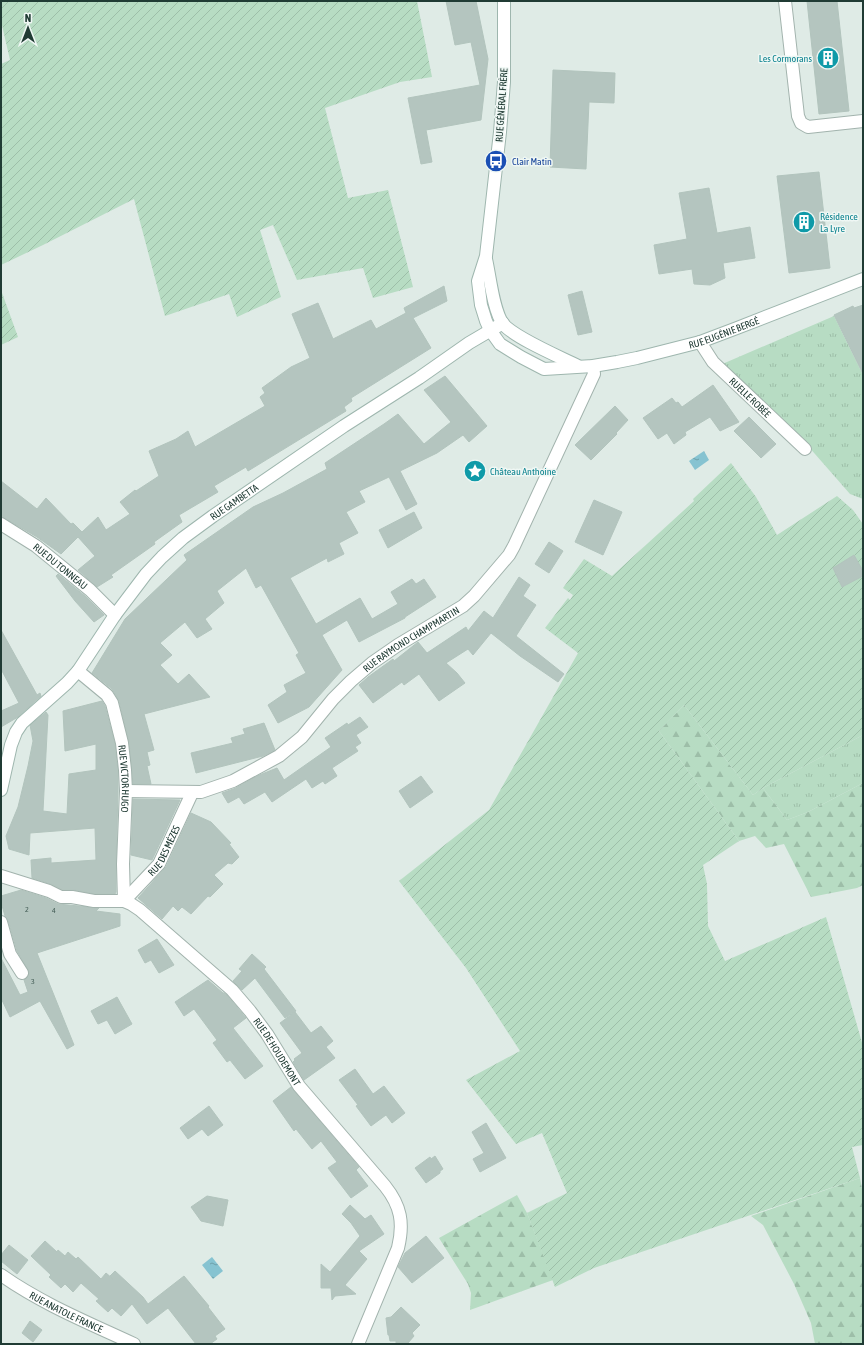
<svg xmlns="http://www.w3.org/2000/svg" width="864" height="1345" viewBox="0 0 864 1345" font-family="'Asap Condensed',sans-serif">
<defs>
<pattern id="grass-tufts" width="24" height="20" patternUnits="userSpaceOnUse"><rect width="24" height="20" fill="#b7dcc3"/><path d="M3 7l-1-3M5 7V3M7 7l1-3M15 17l-1-3M17 17v-4M19 17l1-3" fill="none" stroke="#9dbea8"/></pattern>
<pattern id="forest-firs" width="22" height="20" patternUnits="userSpaceOnUse"><rect width="22" height="20" fill="#b7dcc3"/><path d="M5 1l3.5 6h-7zM16 11l3.5 6h-7z" fill="#9dbea8"/></pattern>
<pattern id="garden-furrows" width="10" height="10" patternUnits="userSpaceOnUse"><rect width="10" height="10" fill="#b7dcc3"/><path d="M-1 1l2-2M0 10L10 0M9 11l2-2" fill="none" stroke="#9dbea8"/></pattern>
<pattern id="water-ripples" width="26" height="14" patternUnits="userSpaceOnUse"><rect width="26" height="14" fill="#86c3d1"/><path d="M2 4q2-2 4 0t4 0M15 11q2-2 4 0t4 0" fill="none" stroke="#6da0aa"/></pattern>
</defs>
<rect width="100%" height="100%" fill="#dfebe6"/>
<g fill="url(#grass-tufts)">
<path d="M834,316L863,375V499L850,494L808,446L720,365Z"/>
<path d="M863,735V783L808,812L787,820L763,788Z"/>
</g>
<g fill="url(#forest-firs)">
<path d="M684,705L753,795L763,788L787,820L808,812L863,783V885L857,888L811,897L784,844L766,848L755,836L739,841L659,731Z"/>
<path d="M860,1178L863,1194V1344H815L811,1323L794,1284L763,1225L751,1216Z"/>
<path d="M517,1195L527,1213L553,1280L470,1310L471,1293L468,1284L439,1238Z"/>
</g>
<g fill="url(#garden-furrows)">
<path d="M1,1H417L432,77L400,82L325,108L348,198L388,190L413,287L373,298L363,268L297,280L273,225L260,230L281,297L237,317L229,294L165,316L134,199L43,245L1,265V64L10,60L1,21Z"/>
<path d="M1,290L18,337L1,345Z"/>
<path d="M731,463L756,497L777,535L837,496L853,510L863,524V735L763,788L753,795L684,705L659,731L739,841L703,865L707,884L708,926L725,961L826,917L863,1046V1145L852,1147L860,1178L594,1268L555,1287L527,1213L567,1193L542,1133L516,1144L466,1080L520,1051L466,968L399,881L489,810L578,653L545,628L568,598L570,600L573,595L563,588L584,559L612,576L694,501L693,499Z"/>
</g>
<g fill="url(#water-ripples)">
<path d="M704,451L709,460L695,470L689,461Z"/>
<path d="M212,1257L223,1271L213,1279L202,1265Z"/>
</g>
<g fill="#b4c5bf" stroke="#b2c4bd">
<path d="M446,1H476L488,59L481,120L426,130L432,162L421,164L408,98L480,85L471,42L455,45Z"/>
<path d="M807,1H837L849,111L819,114Z"/>
<path d="M553,70L615,73L614,103L589,102L586,169L550,167Z"/>
<path d="M819,172L830,268L789,273L777,176Z"/>
<path d="M709,188L717,233L750,227L755,258L723,263L725,278L710,285L694,284L692,269L659,274L654,245L687,239L679,193Z"/>
<path d="M444,286L447,301L413,318L431,348L351,398L352,401L344,407L346,411L248,471L246,467L214,486L218,492L179,515L182,522L154,542L155,544L111,575L113,577L97,587L78,570L95,556L78,537L61,554L37,537L1,516V481L37,509L46,498L71,524L73,523L82,532L98,517L106,530L130,514L120,502L135,490L136,491L159,476L149,451L176,439L188,431L195,447L265,406L260,397L265,393L262,388L291,367L310,358L292,314L318,303L333,339L371,320L376,329L406,313L404,308Z"/>
<path d="M582,291L592,332L578,335L568,295Z"/>
<path d="M863,305V374L834,315L853,306L854,308Z"/>
<path d="M445,376L487,426L469,442L463,435L437,453L400,471L417,504L406,510L389,477L359,491L365,502L346,512L358,533L339,543L344,554L328,562L327,558L290,578L316,624L360,598L372,619L398,604L391,592L412,579L416,584L424,579L436,597L405,617V618L359,642L347,620L322,635L342,670L309,707L278,723L268,705L287,692L284,685L306,673L296,655L299,653L261,585L256,588L246,568L217,591L224,603L205,619L212,629L197,638L185,622L160,643L172,655L160,665L178,684L189,674L210,697L144,714L154,750L147,752L150,765L147,766L151,784H133L129,742L119,701L112,689L92,673L125,619L187,560L184,555L253,507L283,493L327,469L325,463L384,424L398,414L424,444L451,422L424,390Z"/>
<path d="M713,385L739,422L720,431L710,417L685,432L686,435L674,444L667,433L658,439L643,418L672,398L676,403L678,402L682,407Z"/>
<path d="M615,406L628,420L616,433L617,434L591,460L575,445Z"/>
<path d="M749,417L776,444L761,458L734,431Z"/>
<path d="M594,500L622,512L603,555L575,542Z"/>
<path d="M414,512L422,528L388,548L379,530Z"/>
<path d="M549,542L563,551L549,573L535,564Z"/>
<path d="M854,555L863,571V576L842,587L833,568Z"/>
<path d="M58,574L85,596L104,615L94,622L75,601L56,576Z"/>
<path d="M519,577L530,585L523,596L536,605L516,636L564,674L558,682L520,656L491,633L473,655L468,649L446,663L457,673L465,683L439,701L419,674L404,685L402,682L373,703L359,685L368,677L393,659L394,661L418,642L427,653L466,627L468,631L484,611L493,618Z"/>
<path d="M1,630L37,695L40,693L41,696L18,717L1,727V711L19,703L1,669Z"/>
<path d="M102,701L105,706L115,744L118,771V791L116,864V892L115,894H95L73,890H63L51,884L32,878L31,860L51,858V863L96,860L95,828L30,833L29,855L9,849L6,836L18,807L28,766L33,741L30,725L46,712L48,715L43,811L67,814L69,774L96,770V744L65,751L63,711Z"/>
<path d="M360,717L368,727L356,735L361,743L355,747L358,751L332,768L337,776L325,784L323,781L312,788L306,779L272,802L265,792L244,804L239,797L228,803L222,793L236,788L257,776L277,768L284,780L331,747L325,738L347,723L348,725Z"/>
<path d="M264,723L275,750L263,756L196,773L191,753L233,743L231,738L245,734L243,729Z"/>
<path d="M421,776L433,792L410,808L399,791Z"/>
<path d="M133,799L180,800L152,860L131,855Z"/>
<path d="M191,813L211,822L231,843L229,844L239,857L232,864L228,863L214,875L223,884L210,897L208,896L191,914L182,907L178,911L173,906L162,919L138,898L166,867Z"/>
<path d="M21,890L46,898L58,904L99,908L96,911L120,914V926L37,953L74,1045L67,1049L40,1001L10,1017L1,998V958L20,995L28,992L24,980L28,977L29,972L17,951L8,920L5,916L1,902V896Z"/>
<path d="M157,939L174,965L159,973L151,960L145,963L138,950Z"/>
<path d="M252,954L266,967L264,969L296,1011L285,1018L255,978L242,990L233,981L242,971L239,969Z"/>
<path d="M208,980L223,993H224L227,995L246,1018L233,1028L263,1066L245,1079L230,1060L227,1062L213,1043L217,1040L194,1009L184,1016L175,1002Z"/>
<path d="M117,997L132,1024L115,1034L107,1020L98,1024L91,1011Z"/>
<path d="M295,1012L311,1033L321,1026L333,1041L326,1047L335,1058L304,1080L293,1062L295,1060L294,1059L302,1053L280,1023Z"/>
<path d="M355,1069L373,1094L384,1086L405,1113L392,1123L386,1115L371,1126L356,1106L358,1105L339,1080Z"/>
<path d="M291,1087L359,1167L356,1170L368,1186L351,1198L328,1168L337,1162L321,1141L312,1149L296,1129L294,1131L273,1101Z"/>
<path d="M209,1106L223,1125L208,1136L202,1129L188,1139L180,1128Z"/>
<path d="M486,1123L506,1158L480,1172L473,1159L484,1153L472,1132Z"/>
<path d="M435,1156L443,1169L440,1171V1173L426,1183L415,1168L430,1157L431,1159Z"/>
<path d="M207,1196L228,1200L223,1226L201,1221L191,1207Z"/>
<path d="M350,1205L365,1219L371,1215L384,1234L359,1251L367,1259L345,1285L356,1294L335,1296L332,1300L331,1288H321V1264L330,1272L360,1236L351,1223L342,1214Z"/>
<path d="M426,1236L444,1258L412,1283L398,1267L405,1253Z"/>
<path d="M45,1241L57,1252L58,1250L65,1256L68,1252L76,1259L78,1257L101,1279L106,1273L113,1279L110,1276L115,1271L143,1297L148,1304L184,1276L209,1306L208,1307L225,1329L215,1336L217,1339L210,1344H196L168,1308L147,1324L132,1304L121,1316L112,1308L108,1312L96,1301L99,1299L81,1283L73,1292L65,1284L61,1288L49,1277L51,1275L31,1256Z"/>
<path d="M9,1245L28,1260L17,1274L1,1261V1255Z"/>
<path d="M401,1307L420,1325L412,1333L414,1336L408,1343H396V1341H390L389,1335H388L386,1318L391,1317Z"/>
<path d="M30,1321L42,1330L33,1342L22,1333Z"/>
</g>
<g fill="none" stroke-linecap="round" stroke-linejoin="round">
<g stroke="#a2b3ad" stroke-width="14">
<g id="street">
<path d="M785,1L798,116L801,123L808,127L863,121"/>
<path id="s1" d="M700,342L713,362L805,449"/>
<path id="s2" d="M1,524L36,546L90,590L115,615"/>
<path id="s3" d="M78,671L107,695L112,703L122,743L125,770L126,791L123,864L124,901"/>
<path id="s4" d="M126,791L201,792L233,781L279,756L302,737L333,699L351,681L372,663L398,645L463,606L474,596L509,555L514,546L594,374L593,366"/>
<path id="s5" d="M1,876L49,891L61,897H72L94,901H124L131,904L140,910L232,990L250,1011L267,1034L299,1086L385,1186C401,1206 404,1223 398,1248L358,1344"/>
<path id="s6" d="M124,901L159,864L192,793"/>
<path d="M1,922L10,954L22,973"/>
<path id="s7" d="M1,1275C42,1304 89,1323 134,1344"/>
</g>
</g>
<g stroke="#9eb6ae" stroke-width="14">
<g id="secondary">
<path id="s8" d="M504,1V82L500,132L486,256L478,281L481,305L486,321L490,330L500,344L521,357L544,369L593,366L617,362L637,358L700,342L737,328L863,279"/>
<path d="M486,259C490,276 493,310 503,324C515,338 560,357 578,366"/>
<path id="s9" d="M1,790L11,745L16,732L22,723L67,683L78,671L115,615L146,574L162,557L183,538L213,516L344,426L419,378L469,343L503,323"/>
</g>
</g>
<use href="#street" stroke="#fff" stroke-width="12"/>
<use href="#secondary" stroke="#fff" stroke-width="12"/>
</g>
<defs>
<g id="building-disc" transform="scale(1.15)"><circle r="9.5" fill="#0f9aa8" stroke="#eff7f4"/><path d="M-4-6H4V6H1V3H-1V6H-4ZM-2.5-4.3h1.7v1.8h-1.7ZM.8-4.3h1.7v1.8H.8ZM-2.5-1h1.7V.8h-1.7ZM.8-1h1.7V.8H.8Z" fill="#fff"/></g>
<g id="bus-disc" transform="scale(1.15)"><circle r="9.5" fill="#1a4fb4" stroke="#eff7f4"/><path d="M-5-6H5V4H4V6H2V4H-2V6H-4V4H-5ZM-3.5-4V0h7V-4ZM-3.5 1.2v1.5H-2V1.2ZM2 1.2v1.5H3.5V1.2Z" fill="#fff"/></g>
<g id="sight-disc" transform="scale(1.15)"><circle r="9.5" fill="#0f9aa8" stroke="#eff7f4"/><path d="M0-6L1.8-2.2L6-1.7L2.9 1.2L3.7 5.4L0 3.3L-3.7 5.4L-2.9 1.2L-6-1.7L-1.8-2.2Z" fill="#fff"/></g>
</defs>
<g fill-rule="evenodd">
<use href="#building-disc" x="828" y="58"/>
<use href="#bus-disc" x="496" y="161"/>
<use href="#building-disc" x="804" y="222"/>
<use href="#sight-disc" x="475" y="471"/>
</g>
<g text-anchor="middle" stroke-width="3" stroke-linejoin="round" paint-order="stroke">
<g font-size="8" fill="#455e57">
<text x="27" y="912">2</text>
<text x="54" y="913">4</text>
<text x="33" y="984">3</text>
</g>
<g font-size="10" fill="#0d838f" stroke="#eff7f4" text-anchor="start">
<text x="812" y="62" text-anchor="end">Les Cormorans</text>
<text x="820" y="220">Résidence<tspan x="820" dy="12">La Lyre</tspan></text>
<text x="490" y="475">Château Anthoine</text>
</g>
<g font-size="10" fill="#203b34" stroke="#eff7f4">
<text transform="translate(501 105) rotate(-86)" y="4">RUE GÉNÉRAL FRÈRE</text>
<text dy="4" stroke="none"><textPath href="#s8" startOffset="585">RUE EUGÉNIE BERGÉ</textPath></text>
<text dy="4" stroke="none"><textPath href="#s1" startOffset="75">RUELLE ROBÉE</textPath></text>
<text dy="4" stroke="none"><textPath href="#s9" startOffset="380">RUE GAMBETTA</textPath></text>
<text dy="4" stroke="none"><textPath href="#s2" startOffset="73">RUE DU TONNEAU</textPath></text>
<text dy="4" stroke="none"><textPath href="#s4" startOffset="339">RUE RAYMOND CHAMPMARTIN</textPath></text>
<text dy="4" stroke="none"><textPath href="#s3" startOffset="124">RUE VICTOR HUGO</textPath></text>
<text dy="4" stroke="none"><textPath href="#s6" startOffset="65">RUE DES MÈZES</textPath></text>
<text dy="4" stroke="none"><textPath href="#s5" startOffset="344">RUE DE HOUDEMONT</textPath></text>
<text dy="4" stroke="none"><textPath href="#s7" startOffset="75">RUE ANATOLE FRANCE</textPath></text>
</g>
<g font-size="10" fill="#164399" stroke="#eff7f4" text-anchor="start">
<text x="512" y="165">Clair Matin</text>
</g>
</g>
<rect width="864" height="1345" fill="none" stroke="#203b34" stroke-width="4"/>
<g transform="translate(28 28)" stroke="#eff7f4" stroke-width="3" paint-order="stroke">
<path d="M0-3L7 15L0 10L-7 15Z" fill="#203b34"/>
<text y="-6" font-size="11" font-weight="bold" text-anchor="middle" fill="#203b34">N</text>
</g>
</svg>
